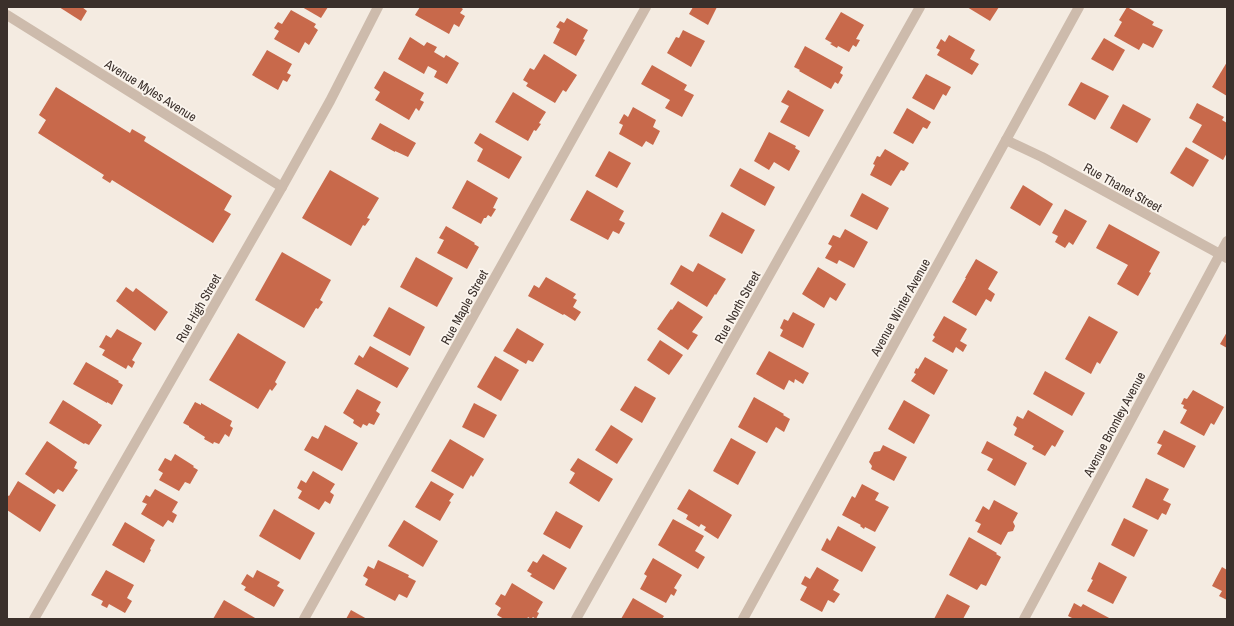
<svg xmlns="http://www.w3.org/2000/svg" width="1234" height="626" viewBox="0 0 1234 626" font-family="'Archivo Narrow',sans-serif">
<rect width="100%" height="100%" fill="#f4ebe1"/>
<g fill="#c8694b">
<path d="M59,7H82L87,11L81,21Z"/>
<path d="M302,7H328L321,18Z"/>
<path d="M420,7H460L463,9L460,13L465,16L459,27L454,24L449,34L415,15Z"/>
<path d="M693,7H717L708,25L689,14Z"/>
<path d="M967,7H999L990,21Z"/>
<path d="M1127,7L1154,22L1152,25L1163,30L1153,48L1143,43L1139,50L1114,36L1122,22L1119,20Z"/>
<path d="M291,10L316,24L314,27L318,30L309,45L305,42L299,53L274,39L279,31L274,28L278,22L282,24Z"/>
<path d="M841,12L864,25L856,39L860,40L856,47L853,45L849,52L838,46L837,48L830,44L832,43L825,39Z"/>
<path d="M567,18L588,30L583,39L585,40L576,56L553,43L560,29L556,27L560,21L564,23Z"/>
<path d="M683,30L705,41L691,67L667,53L676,37L679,38Z"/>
<path d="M949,35L975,50L970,59L979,64L972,75L937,55L940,50L936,48L941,39L945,42Z"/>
<path d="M410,37L424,46L427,42L437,47L434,52L444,58L446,55L459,63L447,84L434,77L437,71L428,66L424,74L398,59Z"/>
<path d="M1104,38L1125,50L1113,71L1091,59Z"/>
<path d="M805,46L843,67L840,73L843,75L838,84L835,82L831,89L799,71L800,70L794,67Z"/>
<path d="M267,50L292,64L287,73L291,75L287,82L283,80L278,90L252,75Z"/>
<path d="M544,54L577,75L566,92L563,90L555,103L526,86L528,83L523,80L530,68L534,70Z"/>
<path d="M1227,62V96L1212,87Z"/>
<path d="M652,65L687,85L684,90L694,95L682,117L665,108L670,100L641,84Z"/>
<path d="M384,71L424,93L420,100L424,102L419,111L416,108L409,120L375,100L380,92L374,88Z"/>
<path d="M926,74L951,87L946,96L943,94L934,110L912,98Z"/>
<path d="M1081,82L1109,96L1095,120L1068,105Z"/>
<path d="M56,87L130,133L132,129L146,137L144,141L232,196L224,210L231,214L213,243L112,180L110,183L102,178L104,175L38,133L46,120L39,115Z"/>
<path d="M788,90L824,110L809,137L780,122L789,106L781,102Z"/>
<path d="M513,92L546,112L539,123L541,124L536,131L534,130L528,141L495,122Z"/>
<path d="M1197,103L1224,117L1222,120L1227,123V153L1223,160L1192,142L1202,125L1189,118Z"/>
<path d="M1123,104L1151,119L1137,143L1110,128Z"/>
<path d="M633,107L656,120L653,127L660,131L653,145L646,141L642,147L619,134L623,125L619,123L624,114L628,117Z"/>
<path d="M907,108L931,122L927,129L923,127L913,144L893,133Z"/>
<path d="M380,123L416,143L408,157L395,151V152L371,139Z"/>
<path d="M769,132L796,146L795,148L800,151L789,171L774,162L769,170L754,161Z"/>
<path d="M480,133L522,157L509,179L477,161L483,149L474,143Z"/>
<path d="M1186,147L1209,160L1193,187L1170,173Z"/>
<path d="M885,149L909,163L904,171L901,170L891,186L870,175L875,165L873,164L877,156L880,157Z"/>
<path d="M609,151L631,163L617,188L595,176Z"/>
<path d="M740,168L775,187L765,206L730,186Z"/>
<path d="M330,170L379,198L367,218L370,219L365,226L363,225L351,246L302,218Z"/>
<path d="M467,180L498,198L493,208L496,209L491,217L488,215L486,218H484L481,224L452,208Z"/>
<path d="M1023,185L1053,204L1040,226L1010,208Z"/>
<path d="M587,190L624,211L619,220L625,223L619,234L613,231L608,240L570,220Z"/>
<path d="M862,193L889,208L877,230L850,216Z"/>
<path d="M1065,209L1087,221L1073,245L1069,242L1065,248L1055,242L1058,236L1052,233Z"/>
<path d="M722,212L755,230L742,254L709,236Z"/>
<path d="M1109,224L1160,252L1149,272L1151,273L1138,296L1117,284L1128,265L1096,248Z"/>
<path d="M446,226L475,243L474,244L479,247L467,269L437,253L444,240L439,238Z"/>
<path d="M845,229L868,242L854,268L839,260L837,264L825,258L832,246L828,244L833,235L840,238Z"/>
<path d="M282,252L331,280L320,300L323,302L318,309L316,308L304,328L255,300Z"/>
<path d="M416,257L453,278L437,307L400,287Z"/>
<path d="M976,259L998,272L988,289L995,294L991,302L986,299L976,316L952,302L966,278H965Z"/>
<path d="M698,263L726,279L716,295L715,294L707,307L670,284L681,265L693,272Z"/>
<path d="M818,267L846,284L836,301L830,297L824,308L802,294Z"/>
<path d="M546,277L576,294L573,298L577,300L573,307L581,312L575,321L564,314L563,315L528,296L534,285L539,288Z"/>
<path d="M126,287L133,292L136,288L168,312L155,331L116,301Z"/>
<path d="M678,301L703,317L692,332L698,335L688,350L657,329L671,309L672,310Z"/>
<path d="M389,307L425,327L410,356L373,336Z"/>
<path d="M793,312L815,324L803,348L780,336L783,330L780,328L784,319L788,321Z"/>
<path d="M944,316L967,329L960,341L967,345L963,352L956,347L953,353L932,341L935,337L933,335Z"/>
<path d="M1089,316L1118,332L1100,364L1097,362L1091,374L1065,359Z"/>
<path d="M517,328L544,344L533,362L528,360L526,364L503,351Z"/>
<path d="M117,329L142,343L132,360L135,362L132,368L128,365L126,369L102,355L105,350L99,347L101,344L106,335L111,338Z"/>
<path d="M1227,332V348L1220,344Z"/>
<path d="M238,333L286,362L275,382L277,384L272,391L270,389L258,409L209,380Z"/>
<path d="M660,340L683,355L669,375L647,360Z"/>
<path d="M370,346L409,368L397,388L354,364L359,355L363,358Z"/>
<path d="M769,351L809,373L803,384L795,379L794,383L789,380L784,390L756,374Z"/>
<path d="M495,356L519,370L501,401L477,387Z"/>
<path d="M925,357L948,370L934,395L911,381L916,374L914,373L916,368L918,369Z"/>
<path d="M86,362L119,381L118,382L123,385L112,405L107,402V403L73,384Z"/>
<path d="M1045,371L1085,393L1072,416L1033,394Z"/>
<path d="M635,386L656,398L642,423L620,410Z"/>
<path d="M357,389L381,402L376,411L380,414L374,425L369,423L367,426L363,424L361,428L353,423L354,420L343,413Z"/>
<path d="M1193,390L1224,407L1214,425L1211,423L1204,436L1180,423L1187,410L1183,408L1184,405L1181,404L1184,398L1187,399Z"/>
<path d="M754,397L784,414L783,415L790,419L784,432L776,427L767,443L738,427Z"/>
<path d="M63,400L98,422V423L102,425L89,445L85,443L84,444L49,423Z"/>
<path d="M904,400L930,415L914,444L888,429Z"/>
<path d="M195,402L201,405V403L232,421L230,426L233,428L229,437L225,434L219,444L214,442L213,444L204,439L205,437L189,427V426L183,423Z"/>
<path d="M474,403L497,415L484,438L462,427Z"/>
<path d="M1028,410L1064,431L1055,447L1052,445L1045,456L1032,449L1034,446L1014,435L1017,428L1013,425L1017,416L1023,419Z"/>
<path d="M325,425L358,443L342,471L304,450L312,436L318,439Z"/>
<path d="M611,425L633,439L617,464L595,450Z"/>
<path d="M1164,430L1196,446L1184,468L1157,454L1162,445L1157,443Z"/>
<path d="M731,438L756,452L738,485L713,471Z"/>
<path d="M450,439L484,459L473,477L471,475L463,489L431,471Z"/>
<path d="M47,441L77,462L74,468L78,470L63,492L58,489L54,494L25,474Z"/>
<path d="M987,441L1027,463L1015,486L987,470L993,459L981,453Z"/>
<path d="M883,445L907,457L894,481L871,469L872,466L869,462L874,452L880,451Z"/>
<path d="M175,454L194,466L193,467L198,470L190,484L185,482L179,491L159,480L163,473L158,470L165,458L171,461Z"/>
<path d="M578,458L613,479L599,502L569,483L575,473L570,470Z"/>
<path d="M313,471L335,484L330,492L334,495L330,504L325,501L319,510L298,498L302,491L297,488L301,480L306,483Z"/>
<path d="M1146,478L1169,489L1163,500L1171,504L1166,515L1162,513L1158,520L1132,507Z"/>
<path d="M18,481L56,505L40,532L7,510V495L9,496Z"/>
<path d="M431,481L454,494L449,501L451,502L440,521L415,507Z"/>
<path d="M862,484L879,493L875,500L889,507L875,532L865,527L864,529L860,526L861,525L842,515L852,496L855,498Z"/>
<path d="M155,489L178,502L172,512L177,515L173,523L168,520L163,527L141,514L147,504L142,502L146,495L150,497Z"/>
<path d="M689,489L732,515L718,539L704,530L706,527L701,524L699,527L686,519L688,515L677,509Z"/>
<path d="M994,500L1018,513L1013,522L1015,526L1013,531L1008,532L1001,545L977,532L981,524L975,521L983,506L989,510Z"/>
<path d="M274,509L315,533L300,560L259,536Z"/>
<path d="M556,511L583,526L570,549L543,534Z"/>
<path d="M1124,518L1148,530L1134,557L1111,545Z"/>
<path d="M673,519L704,536L695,551L705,557L698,569L658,545Z"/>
<path d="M404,520L438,541L423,567L388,546Z"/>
<path d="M125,522L155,540L150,549L151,550L144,563L112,545Z"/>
<path d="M838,526L876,547L862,572L821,550L827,538L830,541Z"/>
<path d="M969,537L997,553L996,554L1001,557L986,586L981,584L977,590L949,575Z"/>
<path d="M543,554L567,568L554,590L530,576L532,574L527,571L533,561L537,563Z"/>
<path d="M653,558L682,575L674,588L677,590L674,596L671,594L666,603L640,589L647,576L644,574Z"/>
<path d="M378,560L409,575L408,577L416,581L407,598L399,594L395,601L365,585L368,579L363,576L368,566L374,569Z"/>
<path d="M1099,562L1127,577L1113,604L1087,591L1093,580L1091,579Z"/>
<path d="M817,567L839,580L833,590L840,594L834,603L828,600L822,612L800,600L807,587L801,584L805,576L810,579Z"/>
<path d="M1222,567L1227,570V600L1219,596L1222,591L1212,586Z"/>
<path d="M106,570L134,585L127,598L132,601L125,613L109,604L107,608L101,605L103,601L91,595Z"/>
<path d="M257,570L280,582L277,586L284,590L274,607L244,590L246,587L241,584L247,574L253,578Z"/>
<path d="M512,583L543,602L537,612L539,613L536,619L533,617L531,619L528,617L527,619H504L497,615L501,608L495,604L501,594L505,596Z"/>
<path d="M947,594L970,606L963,619H934Z"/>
<path d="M633,598L664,616L662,619H621Z"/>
<path d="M224,600L257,619H213Z"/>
<path d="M1074,603L1081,607L1083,604L1111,619H1074L1068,616Z"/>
<path d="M351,610L367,619H346Z"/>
</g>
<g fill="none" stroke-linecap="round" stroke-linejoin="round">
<g stroke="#cdbbac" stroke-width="10">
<path d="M7,15L282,187"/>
<path d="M1006,140L1042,157L1227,258"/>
<path d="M34,619L282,187L330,101L378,7"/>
<path d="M304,619L646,7"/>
<path d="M576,619L920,7"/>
<path d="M743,619L1079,7"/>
<path d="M1024,619L1227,241"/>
</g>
</g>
<g text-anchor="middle" stroke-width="3.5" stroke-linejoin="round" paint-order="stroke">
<g font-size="13" fill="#3b302b" stroke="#fbf5ee">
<text transform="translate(151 90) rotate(32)" y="5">Avenue Myles Avenue</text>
<text transform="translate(1123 187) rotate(29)" y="5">Rue Thanet Street</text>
<text transform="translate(464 307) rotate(-61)" y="5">Rue Maple Street</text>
<text transform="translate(737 307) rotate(-61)" y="5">Rue North Street</text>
<text transform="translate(900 307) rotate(-61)" y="5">Avenue Winter Avenue</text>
<text transform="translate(198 308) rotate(-60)" y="5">Rue High Street</text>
<text transform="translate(1114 424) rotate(-62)" y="5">Avenue Bromley Avenue</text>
</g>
</g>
<rect width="1234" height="626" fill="none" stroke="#3b302b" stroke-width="16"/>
</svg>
